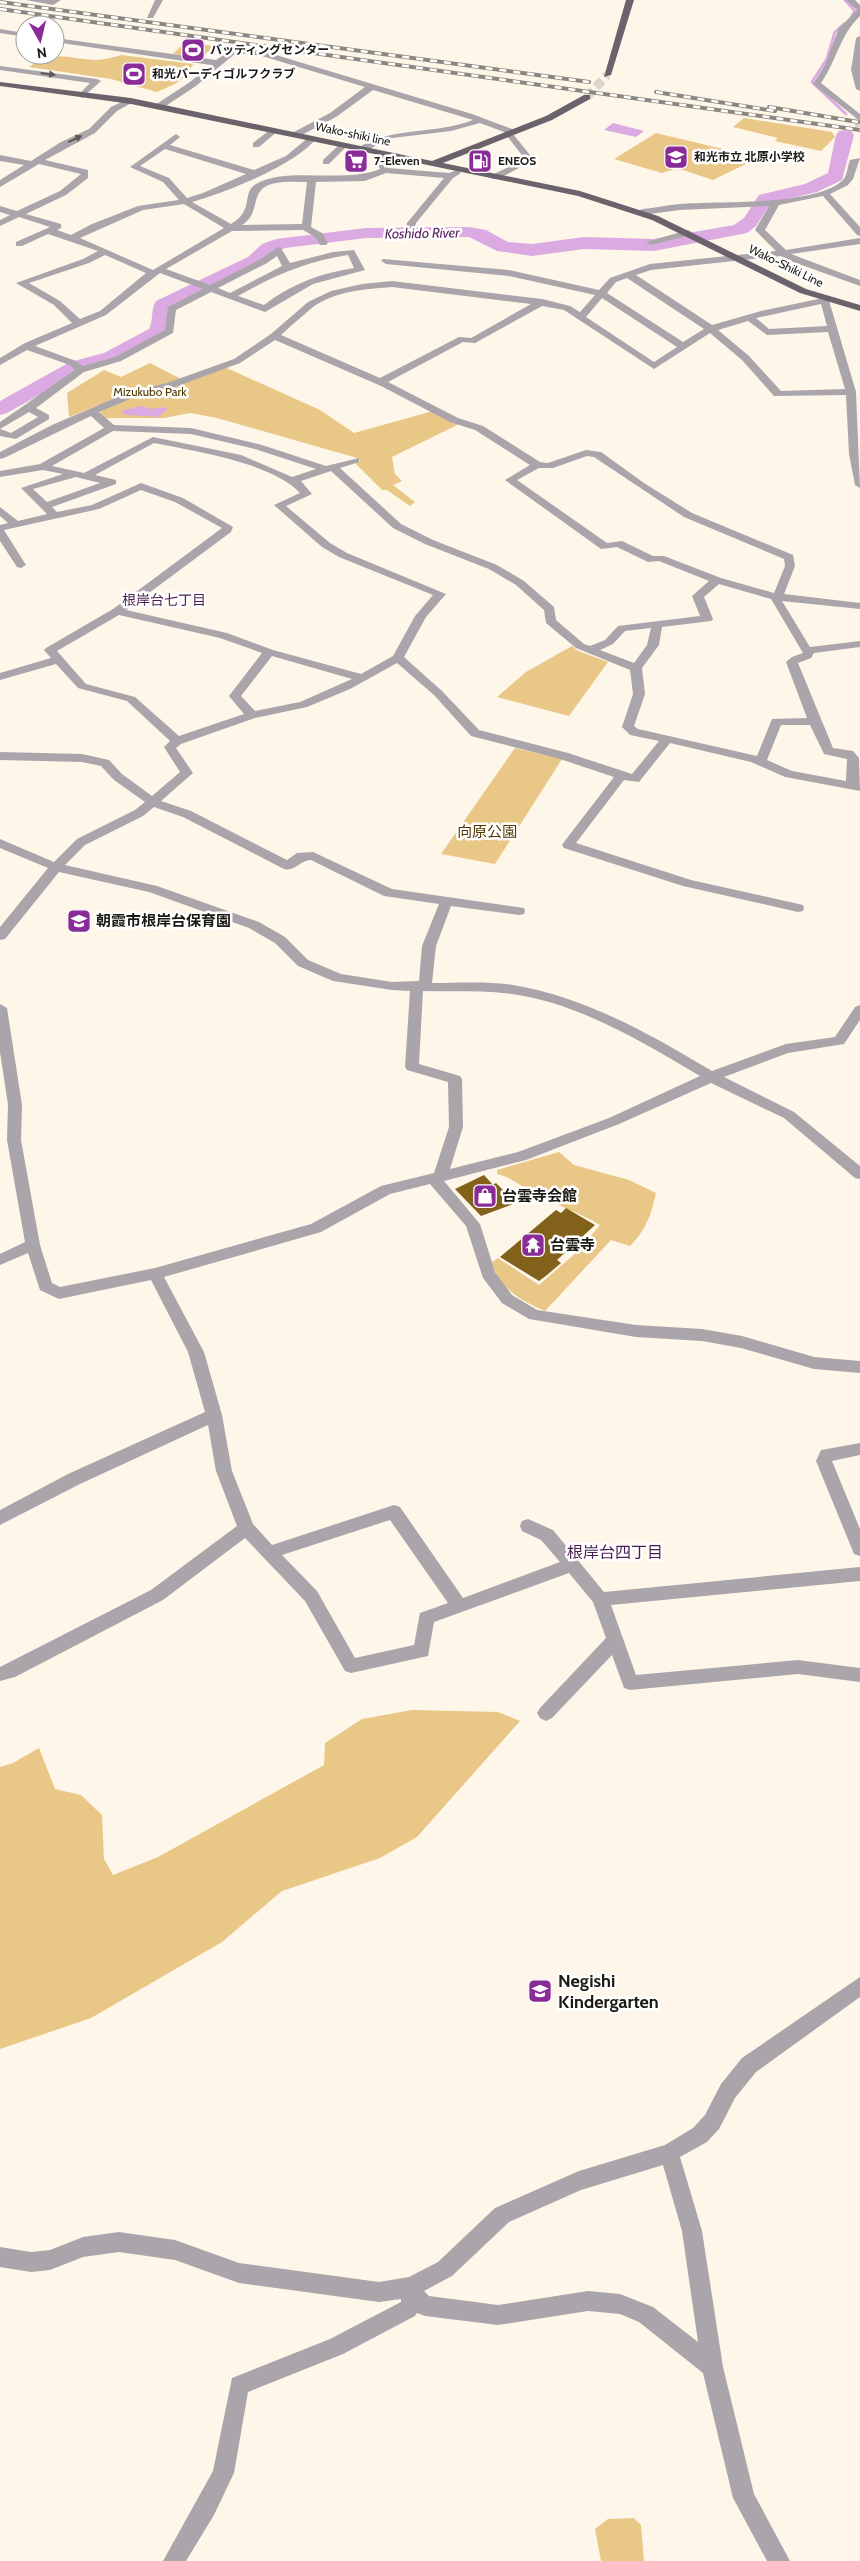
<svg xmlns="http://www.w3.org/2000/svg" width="860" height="2561" viewBox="0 0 860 2561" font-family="Cabin,'Noto Sans JP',sans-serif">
<rect width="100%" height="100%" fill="#fef6e8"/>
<g fill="#e9c787">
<path d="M185,42L214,46L201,58L173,54Z"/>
<path d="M122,55L193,64L187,75L175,84L157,92L111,79L29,67C56,49 66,59 95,60C103,60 113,57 122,55Z"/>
<path d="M744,118L832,132L835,137L821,151L775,141L778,138L733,127Z"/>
<path d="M656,133L723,149L722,151L754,160L713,180L677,168L662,173L614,159Z"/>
<path d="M150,363L183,380L220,365L320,410L354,433L433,411L459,424L392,457L395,474L402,481L393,485L415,502L410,506L387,490H382L355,463L361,461L357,458L217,418L190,413L164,418H106L101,414L99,405L69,417L67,393L104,370L121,377Z"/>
<path d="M572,646L578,651L608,662L569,716L497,697L526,672Z"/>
<path d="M515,748L562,759L495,864L441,854Z"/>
<path d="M559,1152L574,1165L629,1180L656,1193C651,1215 646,1230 630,1246L611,1240L545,1311C522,1301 499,1289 492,1262L498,1258L539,1285L578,1251L600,1225C577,1211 554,1205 532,1192C519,1185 511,1177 497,1174V1170Z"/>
<path d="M412,1710L498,1712L520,1721L417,1837L380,1858L282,1891L222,1942L91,2018L0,2049V1767L13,1763L39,1748L55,1789L81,1795L102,1815L104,1859L113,1875L158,1857L324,1765L325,1743L362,1719Z"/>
<path d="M634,2518L641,2525L644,2561H601L595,2529L608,2519Z"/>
</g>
<g fill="#dcaae3">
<path d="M613,123L644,131L636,137L604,130Z"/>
<path d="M141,406L152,409L166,407L167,410L158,417L126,415L121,411Z"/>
</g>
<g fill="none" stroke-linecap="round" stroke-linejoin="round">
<g stroke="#dcaae3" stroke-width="3">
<path d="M845,0L855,11L852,16"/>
<path d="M844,24L835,32L827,59L812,82L846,114"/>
</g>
<path fill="#dcaae3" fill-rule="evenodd" d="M845,130L851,131L854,135L842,180L817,192L771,203L756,226L747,233L654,251L584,249L532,256L497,251L469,237L366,238L285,248L276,252L262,265L171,308V325L163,337L118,361L84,370L7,413L0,415V401L70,362L104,353L149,329C154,320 150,310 156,301L248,257L262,244L276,239L366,228L469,227L486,230L508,242L532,244L584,237L654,239L734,225L744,218L759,195L805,184L828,173L836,135L839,131Z"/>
</g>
<g fill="#82621a">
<path d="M484,1175L493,1185L496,1183L516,1203L481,1216L455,1189Z"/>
<path d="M566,1208L595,1225L557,1260L561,1263L547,1275L539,1281L500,1257L556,1210L561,1213Z"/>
</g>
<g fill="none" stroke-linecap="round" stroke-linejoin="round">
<path stroke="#dcd5c8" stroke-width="9" stroke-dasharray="9 4.5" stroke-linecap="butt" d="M859,118L860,130"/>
<path stroke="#dcd5c8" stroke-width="9" stroke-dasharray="9 4.5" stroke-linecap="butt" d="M587,97L607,75"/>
<g fill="#aaa5ab" fill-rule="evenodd">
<path d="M26,0H61L53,5Z"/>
<path d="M155,0H163L153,18H147Z"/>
<path d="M846,0H855L860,5V16C840,35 837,60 821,83L860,114V121L813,84L825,65L839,28L857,10Z"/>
<path d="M0,29L25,33V37L0,33Z"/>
<path d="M860,36V91L856,89L851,70L856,38Z"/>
<path d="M55,38L216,60L234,48L266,52L472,114L515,130L516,132L513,134L534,160L498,179H492V175L525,159L504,132L480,123L451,131L392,138L365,151H359V147C395,126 435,135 473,120L373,90L336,117L298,137H292V133L330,113L365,87L262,56L236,53L196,86L161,109H155V105L190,82L211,65L55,42Z"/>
<path d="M0,66L97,79L101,81L82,98L78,95L90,83L0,70Z"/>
<path d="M128,99L135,101L117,111L95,133L45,160L88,170V178L66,195L26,214L61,224V228L57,230L71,235L92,224L138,206L179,200L163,182L130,167L176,134L180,137L170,145L254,170L286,156L309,137L316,139C293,166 227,192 192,202L231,224C255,210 241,193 256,184C287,166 342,184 380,169L375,157L382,151L386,154L384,157L388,168L449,173L457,170L461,173L453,178L416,223L413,232L405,230L407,223L444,178L386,173L365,181L316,182L311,227L322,233L328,243L326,245H320L315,237L303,230L232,231L166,269L210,285L261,259L278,247L281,248L290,263L333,252L354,250L365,270L313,284L265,312L211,292L176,310L173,333L121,361L84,372L36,408L49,415V419L16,439L0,436V422C26,405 49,387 75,370L70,365L27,350L0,365V358L25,343L72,323L54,305L16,283L83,259L98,251L48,234L22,246H16V242L50,227L19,217L0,226V220L10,215L0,212V206L17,211L60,191L81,174L39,164L0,187V180L24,165L0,161V155L31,161L61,142L89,129L111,107ZM165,149L246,174L203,193L187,198L169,178L140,166ZM307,182L302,224L242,225C263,212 247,188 276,183C285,181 297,182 307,182ZM184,204L224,228L153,270L80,238L143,210ZM105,255L146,273L100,311L80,319L60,301L29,283L89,263ZM348,255L354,268C321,273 291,284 264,305L238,296C273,276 307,261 348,255ZM277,256L282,266L230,293L218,288L267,263ZM160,273L203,289L168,307L165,330L115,357L83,366L76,361L35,346L106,315ZM29,412L38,417L11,433L0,429Z"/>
<path d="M271,129L278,131L259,147H253V143Z"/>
<path d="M341,143L348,145L329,164H323V160Z"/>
<path d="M860,158L853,179L848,185L830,194L860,227V236L857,235L823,196L779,205L765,230L786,250L860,238V244L791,254L860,280V286L785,259L781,256L651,270L636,275L712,325L761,311L828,297L856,392L860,488L855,485L849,454L846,395L774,396L742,360L710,333L654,369L564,310L542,306L475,343L463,342L388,382L458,418L483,426L540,462L548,463L586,450L601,452L644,483L692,513L793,555L795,566L784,594L860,603V609L782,601L810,647L860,641V647L814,653L811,658L798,663L833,748L853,751L859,758L860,791L785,777L751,762L670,743L639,782L624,780L576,843L691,880L803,905L804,908L803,911L798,912L683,886L564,848L562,845L564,842L614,777L560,759L471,736L434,695L397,663L350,689L307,707L255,718L181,744L176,748L193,773L161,801L191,811L287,860L297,853L313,852L392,889L524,908L525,911L524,914L519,915L451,906L436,946L432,983C458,983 487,981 513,985C585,997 650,1034 712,1071L786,1044L835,1037L855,1007L860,1005V1020L844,1044L788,1053L724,1077L794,1112L860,1166V1179L855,1178L784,1118L711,1083L619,1124L526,1160L444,1181L480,1224L495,1272L512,1295L537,1310L636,1325L702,1329L742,1336L814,1357L860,1361V1373L814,1369L741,1348L702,1341L636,1337L529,1319L502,1303L483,1278L466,1226L430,1184L390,1194L321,1232L164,1277L204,1352L222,1415L232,1471L253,1524L272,1545L394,1505L400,1507L463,1598L560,1562L541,1540L522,1531L520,1526L522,1521L528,1519L553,1530L604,1592L860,1567V1581L611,1605L636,1675L798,1660L860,1668V1682L798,1674L630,1690L624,1688L612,1655L552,1718L546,1721L540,1718L537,1713L540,1708L606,1638L593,1602L569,1573L434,1622L428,1656L351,1673L345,1671L305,1601L245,1538L163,1600L15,1677L0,1681V1667L151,1590L237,1526L216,1471L208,1425L80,1484L0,1525V1510L68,1474L205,1412L188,1352L151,1280L59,1299L40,1290L28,1253L0,1265V1254L25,1242L7,1140L8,1105L0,1052V1004L7,1008L22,1105L21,1140L40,1245L52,1283L60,1287L155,1268L311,1224L381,1186L434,1173L449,1127L448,1082L407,1070L405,1067L410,991L392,990L333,981L298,966L275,943L249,928L149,892L59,872L5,939L0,940V927L48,868L0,848V839L54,862L77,839L135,810L145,802L114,780L101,766L82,762L0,760V752L82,754L109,760L122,774L152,796L180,772L164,747L170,741L127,701L78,688L56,664L0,680V673L51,658L44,650L46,648L113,609L222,528L175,502L141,490L99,509L4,530L26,565L21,568L17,567L0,541V525L8,523L0,516V507L18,521L47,514L21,488L63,474L43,470L0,477V471L40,464L104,428L91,416L4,458L0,459V452L52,425L127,393L167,383L234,359L271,334L308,302L331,291L362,284L392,281L542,299L570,306L580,312L595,295L509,276L386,264L381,261L383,259L509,270L599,290L610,278L650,264L776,251L755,230L769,206L680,210L642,215L637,212L642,209C655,208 667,205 680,204C719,201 813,206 842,181C848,175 847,167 850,160ZM627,278L704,329L683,342L607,293L616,282ZM392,287L531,304L471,338L459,337L380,378L281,335C291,326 302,316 313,307C335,291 366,289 392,287ZM602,298L677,347L654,362L586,317ZM821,304L827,326L769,329L756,318ZM748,321L767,335L828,332L845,389L781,391L749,356L718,330ZM275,340L381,386L450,422L475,430L530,465L505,480L601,549L617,547L648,562L659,561L709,581L692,596L700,616L618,626L605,640L590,646L584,644L556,620L554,607L524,581L497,565L433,540L401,524L340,468L359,462V458L326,466L262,445L191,428L114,425L99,412L135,397L175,387L240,363ZM113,431L191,434L255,449L316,469L292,477L241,455L153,437L84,473L52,466ZM154,443C194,451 273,463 300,493L274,505L322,547L339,557L433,595L415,616L393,656L361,674L273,650L227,633L126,610L231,532L233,527L183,498L141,483L92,505L57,512L52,507L116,484V480L95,475ZM587,456L594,457L684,517L784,559L785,566L774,593L721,578L664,556H653L622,541L607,543L517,480L539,468H553ZM331,471L393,528L425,544L489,569L516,585L544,610L546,623L576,648L630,670L633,694L622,727L630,735L659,741L632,774L568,753L479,730L442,691L404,657L426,617L446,594L347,553L330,543L286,506L312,494L301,481ZM76,477L100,483L47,502L33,489ZM719,584L771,599L803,653L792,657L786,662L807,718L772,719L757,756L638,729L634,726L645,694L642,668L659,645L662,627L711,621L713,619L704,597ZM119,615L220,638L262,653L229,696L244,714L179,736L135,697L86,684L57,651ZM651,628L647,645L634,663L600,650L613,644L625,631ZM272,656L352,679L300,702L255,711L241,696ZM781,725H810L824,754L847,759L846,781L792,771L767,760ZM154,807L183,817L284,869C295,872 300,860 311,860L384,896L439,904L422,946L419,981L392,982L341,974L308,960L285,937L259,922L157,886L65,865L85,845L143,816ZM423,991C452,992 483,990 512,994C578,1003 643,1042 700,1076L609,1118L518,1152L450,1169L463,1127L462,1079L460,1076L419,1064ZM390,1520L448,1603L420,1613L414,1645L355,1658L317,1591L282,1555Z"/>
<path d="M688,230L693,233L691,235L651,245L646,242Z"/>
<path d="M860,1443V1455L832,1461L860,1529V1556L854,1554L852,1549L816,1461L821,1450Z"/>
<path d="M860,1977V1997L756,2072L735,2098L719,2129L707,2142L680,2157L702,2231L723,2367L754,2494L790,2561H767L733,2498L703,2373L639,2322L620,2314L588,2311L498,2325L425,2316L417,2313L415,2316L343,2354L248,2392L234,2473L214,2515L186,2561H163L213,2471L232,2378L330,2339L401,2302V2299L379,2302L239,2283L175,2260L119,2252L83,2257L50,2270L31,2272L0,2267V2247L31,2252L50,2250L83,2237L119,2232L175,2240L239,2263L379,2282L409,2277L438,2262L495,2208L579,2171L665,2145L693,2128L705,2115L721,2084L742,2058ZM663,2165L682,2231L698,2342L653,2307L620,2294L588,2291L498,2305L429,2296L424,2291L452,2276L509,2222L581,2190Z"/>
</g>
<g fill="#6b636c" fill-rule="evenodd">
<path d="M626,0H634L611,75L604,77Z"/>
<path d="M0,82L131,98L432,161L546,116L584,95H590V99L552,120L443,163L580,191L658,216L806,289L860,305V311L800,293L652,220L578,196L131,104L0,86Z"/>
</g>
<g stroke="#8c877d" stroke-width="4">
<g id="rail">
<path d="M0,2L589,82"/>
<path d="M0,9L860,130"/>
<path d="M656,92L775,111"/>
<path d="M769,107L858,122"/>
</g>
</g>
<use href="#rail" stroke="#fff" stroke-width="2.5" stroke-dasharray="7" stroke-linecap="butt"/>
</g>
<defs><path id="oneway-solid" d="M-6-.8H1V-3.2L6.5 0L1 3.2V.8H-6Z" transform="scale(1.25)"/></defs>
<g fill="#5c5958">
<use href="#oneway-solid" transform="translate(48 74) rotate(7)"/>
<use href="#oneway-solid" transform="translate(75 139) rotate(-25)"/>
</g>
<defs>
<g id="stadium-square" transform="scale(1.25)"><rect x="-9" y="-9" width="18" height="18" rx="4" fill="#892c97" stroke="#fff"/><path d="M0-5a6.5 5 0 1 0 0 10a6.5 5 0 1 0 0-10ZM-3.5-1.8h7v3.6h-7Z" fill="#fff"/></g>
<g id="school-square" transform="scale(1.25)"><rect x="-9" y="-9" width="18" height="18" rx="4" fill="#892c97" stroke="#fff"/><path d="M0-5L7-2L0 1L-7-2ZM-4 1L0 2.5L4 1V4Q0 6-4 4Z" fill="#fff"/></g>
<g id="supermarket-square" transform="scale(1.25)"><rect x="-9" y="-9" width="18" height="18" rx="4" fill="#892c97" stroke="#fff"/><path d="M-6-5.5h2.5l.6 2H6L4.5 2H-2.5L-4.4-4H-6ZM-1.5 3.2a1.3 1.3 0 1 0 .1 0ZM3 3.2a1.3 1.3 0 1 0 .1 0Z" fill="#fff"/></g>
<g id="fuel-square" transform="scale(1.25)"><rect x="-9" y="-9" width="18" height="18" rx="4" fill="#892c97" stroke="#fff"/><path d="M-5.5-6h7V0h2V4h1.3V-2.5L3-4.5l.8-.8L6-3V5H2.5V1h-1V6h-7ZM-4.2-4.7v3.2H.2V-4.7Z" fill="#fff"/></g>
<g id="shop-square" transform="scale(1.25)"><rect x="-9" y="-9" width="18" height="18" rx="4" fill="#892c97" stroke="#fff"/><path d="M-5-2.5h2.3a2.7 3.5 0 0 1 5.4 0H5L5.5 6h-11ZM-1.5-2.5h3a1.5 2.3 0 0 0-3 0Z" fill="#fff"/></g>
<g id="temple-square" transform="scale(1.25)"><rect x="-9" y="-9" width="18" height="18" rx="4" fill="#892c97" stroke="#fff"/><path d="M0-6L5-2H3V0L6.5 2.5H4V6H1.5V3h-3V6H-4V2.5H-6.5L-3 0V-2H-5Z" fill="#fff"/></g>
</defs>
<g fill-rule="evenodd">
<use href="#stadium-square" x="193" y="50"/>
<use href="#stadium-square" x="134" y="74"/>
<use href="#school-square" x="676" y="157"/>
<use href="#supermarket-square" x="356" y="161"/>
<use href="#fuel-square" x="480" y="161"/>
<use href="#school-square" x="79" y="921"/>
<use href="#shop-square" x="485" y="1196"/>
<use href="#temple-square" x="533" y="1245"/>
<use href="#school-square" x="540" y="1991"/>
</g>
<g text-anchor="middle" stroke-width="5" stroke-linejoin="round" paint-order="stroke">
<g font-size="12" font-weight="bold" fill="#1d1a15" stroke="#fff" text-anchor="start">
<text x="210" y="54">バッティングセンター</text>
<text x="152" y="78">和光バーディゴルフクラブ</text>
<text x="694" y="161">和光市立 北原小学校</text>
<text x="374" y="165">7-Eleven</text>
<text x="498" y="165">ENEOS</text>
</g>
<g font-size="12" fill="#1d1a15" stroke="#fff">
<text transform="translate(353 134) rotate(12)" y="4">Wako-shiki line</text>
<text transform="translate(786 266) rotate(26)" y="4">Wako-Shiki Line</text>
</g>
<g font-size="12" fill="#503800" stroke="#fff">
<text x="150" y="396">Mizukubo Park</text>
</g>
<g font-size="14" font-style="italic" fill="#5d2366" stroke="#fff">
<text transform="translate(422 233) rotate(-1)" y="5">Koshido River</text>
</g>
<g font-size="14" fill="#4a1e51" stroke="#fff">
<text x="164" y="605">根岸台七丁目</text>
</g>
<g font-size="15" fill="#503800" stroke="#fff">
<text x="487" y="837">向原公園</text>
</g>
<g font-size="15" font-weight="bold" fill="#1d1a15" stroke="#fff" text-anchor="start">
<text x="96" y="926">朝霞市根岸台保育園</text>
<text x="502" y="1201">台雲寺会館</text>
<text x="550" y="1250">台雲寺</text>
</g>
<g font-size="16" fill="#4a1e51" stroke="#fff">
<text x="615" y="1558">根岸台四丁目</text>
</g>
<g font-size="18" font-weight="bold" fill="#1d1a15" stroke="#fff" text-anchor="start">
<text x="558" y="1987">Negishi<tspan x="558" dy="21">Kindergarten</tspan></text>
</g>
</g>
<g transform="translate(40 40) rotate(172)"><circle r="24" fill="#ffffff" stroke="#a5a3a1"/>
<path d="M0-4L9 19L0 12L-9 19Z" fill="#892c97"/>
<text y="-8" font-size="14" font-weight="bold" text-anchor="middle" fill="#1d1a15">N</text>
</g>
</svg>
